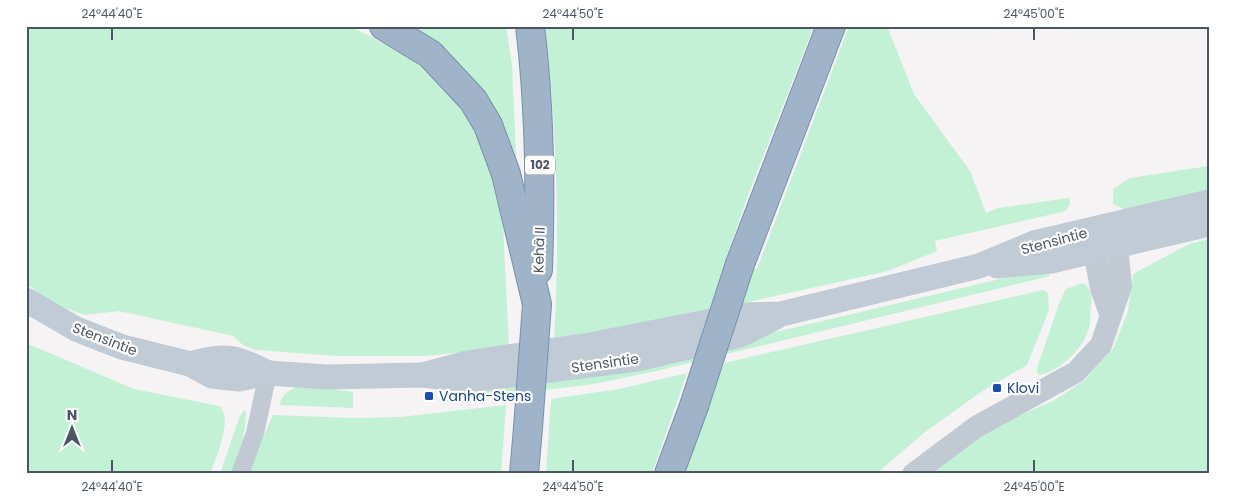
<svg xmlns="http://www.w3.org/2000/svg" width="1235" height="500" viewBox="0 0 1235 500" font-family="Poppins,sans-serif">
<rect width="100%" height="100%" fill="#f5f3f3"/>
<g fill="#c3f1d5">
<path d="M26,26H345L358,30L405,55L438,79L470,120L495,175L503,224L509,347L426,356H336L256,350L243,345L233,336L119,311L85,315L52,304L26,283Z"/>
<path d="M405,26H506L512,65L517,179Z"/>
<path d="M545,26H814L750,190L726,258L757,269L849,26H887L914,94L970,171L986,213L998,208L1069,198L1070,204L1066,211L935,241L937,251L888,271L599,335L554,340C560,237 557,130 545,26Z"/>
<path d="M1209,166V195L1124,209L1113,204V189L1130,178Z"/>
<path d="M1209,239V474H925L981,431L1051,402L1084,381L1114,347L1128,311L1133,274L1189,244Z"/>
<path d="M1047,268L1050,276L656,371L594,384L447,402V393L674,356Z"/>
<path d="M1083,283C1092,289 1092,297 1091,307C1090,314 1091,324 1088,331C1082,350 1060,370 1040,375L1037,373V368L1060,301L1066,289Z"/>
<path d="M1043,290L1048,293L1049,310L1027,365L981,392L925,432L876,474H685L724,363Z"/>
<path d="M26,343L134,389L219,406C234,418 216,458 210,474L26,472Z"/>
<path d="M687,373L652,474H546L551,399L619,389Z"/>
<path d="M301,385L353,392V408L280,405C280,395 292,388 301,385Z"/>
<path d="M506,405L501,474H247L273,415L352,418L401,417Z"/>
<path d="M244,410L246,411C246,433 239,453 231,474H220L239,418Z"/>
</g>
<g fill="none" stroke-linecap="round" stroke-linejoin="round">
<g stroke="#7690ad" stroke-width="30">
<g id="trunk">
<path d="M384,26L430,54L473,100L488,125L506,174L537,304"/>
<path d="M530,26C540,109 541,187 538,270"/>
<path d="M740,264L831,26"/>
<path d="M524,474L528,428"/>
<path d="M669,474L694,406"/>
</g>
</g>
<path stroke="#c1cad2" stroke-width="18" d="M240,474L255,433L268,373"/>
<path stroke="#c1cad2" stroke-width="22" d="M913,474L976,427L1076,372L1101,345L1121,286L1117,246L1102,228L1094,251L1101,288L1110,314"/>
<g stroke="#c1cbd6" stroke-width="25">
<path d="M997,266L1051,261L1209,224"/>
<path d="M26,300L76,329L122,347L190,364L212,376L239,379L268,373L327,377L422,375L468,380L504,376L637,359L740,335L776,317"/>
<path d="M190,364C225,353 236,357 268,373"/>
<path d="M422,375L467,363L590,345L742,315L781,314L979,266L1034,243L1209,202"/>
</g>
<use href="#trunk" stroke="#9fb4c9" stroke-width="28"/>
<g stroke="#7690ad" stroke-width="30" stroke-linecap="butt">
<g id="trunk-bridge">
<path d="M694,406L740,264"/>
<path d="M528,428L537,304"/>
</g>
</g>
<use href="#trunk-bridge" stroke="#9fb4c9" stroke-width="28"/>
</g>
<path fill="none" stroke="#4a5661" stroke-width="2" d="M112,28V40M573,28V40M1034,28V40M112,460V472M573,460V472M1034,460V472"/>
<g fill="#1a4fb4" stroke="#fff" stroke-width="2">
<rect x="992" y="383" width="10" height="10" rx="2.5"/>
<rect x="424" y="391" width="10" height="10" rx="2.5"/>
</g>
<g text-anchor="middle" stroke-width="4.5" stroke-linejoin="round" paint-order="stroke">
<rect fill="#fff" stroke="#808990" stroke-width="1" x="525" y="155.5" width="30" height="19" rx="4"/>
<g font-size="12" font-weight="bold" fill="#4a5661">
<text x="540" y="169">102</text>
</g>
<g font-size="14" fill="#4a5661" stroke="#fff">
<text transform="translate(1054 241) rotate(-15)" y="5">Stensintie</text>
<text transform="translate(539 250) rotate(-88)" y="5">Kehä II</text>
<text transform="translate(105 339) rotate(21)" y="5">Stensintie</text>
<text transform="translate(605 363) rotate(-8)" y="5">Stensintie</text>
</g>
<g font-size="14" fill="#164399" stroke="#fff" text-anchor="start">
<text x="1007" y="393">Klovi</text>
<text x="439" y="401">Vanha-Stens</text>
</g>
</g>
<rect width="1235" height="500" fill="none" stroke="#ffffff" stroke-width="55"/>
<g transform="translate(72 428)" stroke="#ffffff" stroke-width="4" paint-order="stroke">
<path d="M0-4L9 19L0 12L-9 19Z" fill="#4a5661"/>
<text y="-8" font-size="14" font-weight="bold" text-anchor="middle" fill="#4a5661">N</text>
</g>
<rect x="28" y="28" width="1180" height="444" fill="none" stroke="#4a5661" stroke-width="2"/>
<g font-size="12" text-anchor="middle" fill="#4a5661">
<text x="112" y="18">24°44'40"E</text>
<text x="573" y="18">24°44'50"E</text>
<text x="1034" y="18">24°45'00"E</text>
<text x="112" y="491">24°44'40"E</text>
<text x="573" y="491">24°44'50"E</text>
<text x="1034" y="491">24°45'00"E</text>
</g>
</svg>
